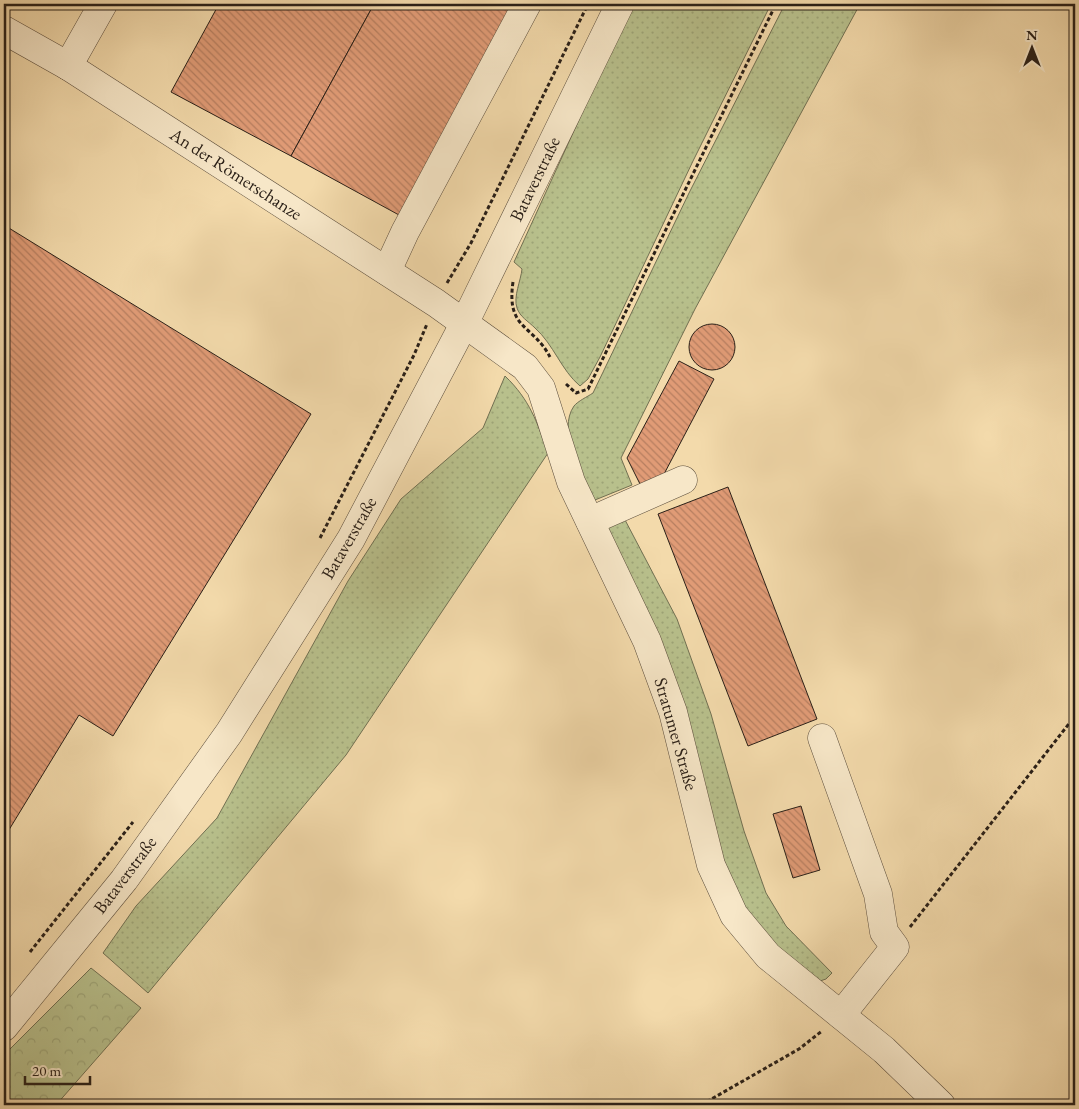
<svg xmlns="http://www.w3.org/2000/svg" width="1079" height="1109" viewBox="0 0 1079 1109" font-family="'EB Garamond',serif">
<defs>
<pattern id="grass-dots" width="8" height="8" patternUnits="userSpaceOnUse" patternTransform="scale(1.25)"><rect width="8" height="8" fill="#b8c08c"/><path d="M2 2h.1M6 6h.1" fill="none" stroke="#9ea578" stroke-width="1.8" stroke-linecap="round"/></pattern>
<pattern id="forest-crowns" width="20" height="18" patternUnits="userSpaceOnUse" patternTransform="scale(1.25)"><rect width="20" height="18" fill="#b8c08c"/><path d="M2 6a3 3 0 1 1 6 0M12 15a3 3 0 1 1 6 0" fill="none" stroke="#9ea578"/></pattern>
<pattern id="building-back-hatch" width="6" height="6" patternUnits="userSpaceOnUse" patternTransform="scale(1.25)"><rect width="6" height="6" fill="#e09b76"/><path d="M-1 5l2 2M0 0l6 6M5-1l2 2" fill="none" stroke="#b67e60"/></pattern>
</defs>
<rect width="100%" height="100%" fill="#f3daab"/>
<filter id="stains"><feTurbulence type="fractalNoise" baseFrequency=".004" numOctaves="4"/><feColorMatrix values="0 0 0 0 .2 0 0 0 0 .09 0 0 0 0 .02 0 0 0 .5 -.17"/></filter>
<radialGradient id="worn" r=".72"><stop offset=".6" stop-color="#630" stop-opacity="0"/><stop offset="1" stop-color="#630" stop-opacity=".3"/></radialGradient>
<g fill="url(#grass-dots)" stroke="#717052">
<path d="M632,4H771L693,161L600,357L588,379L580,386C561,370 554,345 535,328C528,321 520,317 517,308C513,297 521,280 522,269L514,262Z"/>
<path d="M785,4H860L695,309L621,458L632,485L590,502C581,477 557,430 574,406C578,401 587,397 593,393L689,193Z"/>
<path d="M505,376C530,400 537,422 548,453L346,755L148,993L103,953L136,906L217,818L348,581L401,499L483,428Z"/>
<path d="M624,518L677,619L711,714L744,831L766,893L786,926L832,973L826,979L814,983L791,966L740,904L603,530Z"/>
</g>
<path fill="url(#forest-crowns)" stroke="#717052" d="M91,968L141,1008L56,1105H4V1055Z"/>
<g fill="url(#building-back-hatch)" stroke="#2a2018">
<path d="M219,4H374L291,156L171,92Z"/>
<path d="M374,4H514L399,215L291,156Z"/>
<path d="M4,225L311,414L113,736L79,715L4,838Z"/>
<circle cx="712" cy="347" r="23"/>
<path d="M679,361L714,379L663,476L641,486L627,458Z"/>
<path d="M728,487L817,719L748,746L658,514Z"/>
<path d="M801,806L820,870L793,878L773,814Z"/>
</g>
<g fill="none" stroke-linecap="round" stroke-linejoin="round">
<g stroke="#5c4e3d" stroke-width="29">
<g id="minor">
<path d="M4,30L68,66L436,303L525,367L541,388L571,482L647,641L673,712L711,865L734,915L768,956L884,1050L941,1105"/>
<path d="M68,66L103,4"/>
<path d="M387,271L405,232L527,4"/>
<path d="M590,521L683,480"/>
<path d="M822,738L878,894L884,932L895,947L841,1015"/>
<path d="M4,1027L124,880L229,733L351,539L464,324L620,4"/>
</g>
</g>
<g stroke="#2a2018" stroke-width="3" stroke-dasharray="4 2.5" stroke-linecap="butt">
<path d="M513,282C506,330 533,324 550,357"/>
<path d="M447,283L471,243L588,4"/>
<path d="M566,384L576,393L588,389L776,4"/>
<path d="M320,538L414,355L427,324"/>
<path d="M910,927L1075,716"/>
<path d="M30,952L133,822"/>
<path d="M701,1105L799,1049L822,1031"/>
</g>
<use href="#minor" stroke="#f7e7c8" stroke-width="28"/>
</g>
<g text-anchor="middle" stroke-width="4" stroke-linejoin="round" paint-order="stroke">
<g font-size="18" fill="#2a2018" stroke="#f7e7c8">
<text transform="translate(236 174) rotate(33)" y="6">An der Römerschanze</text>
<text transform="translate(535 179) rotate(-64)" y="6">Bataverstraße</text>
<text transform="translate(349 538) rotate(-60)" y="6">Bataverstraße</text>
<text transform="translate(676 734) rotate(74)" y="6">Stratumer Straße</text>
<text transform="translate(125 875) rotate(-53)" y="6">Bataverstraße</text>
</g>
</g>
<rect width="1079" height="1109" fill="none" stroke="#f3daab" stroke-width="20"/>
<rect x="5" y="5" width="1069" height="1099" fill="none" stroke="#2a2018" stroke-width="2.5"/>
<rect x="10" y="10" width="1059" height="1089" fill="none" stroke="#2a2018"/>
<g transform="translate(1032 48)" stroke="#f7e7c8" stroke-width="4" paint-order="stroke">
<path d="M0-4L9 19L0 12L-9 19Z" fill="#2a2018"/>
<text y="-8" font-size="14" font-weight="bold" text-anchor="middle" fill="#2a2018">N</text>
</g>
<path d="M25 1076v8h65v-8" fill="none" stroke="#2a2018" stroke-width="2.5"/>
<text x="32" y="1076" font-size="15" fill="#2a2018" stroke="#f7e7c8" stroke-width="4" paint-order="stroke">20 m</text>
<rect width="100%" height="100%" filter="url(#stains)"/>
<rect width="100%" height="100%" fill="url(#worn)"/>
</svg>
